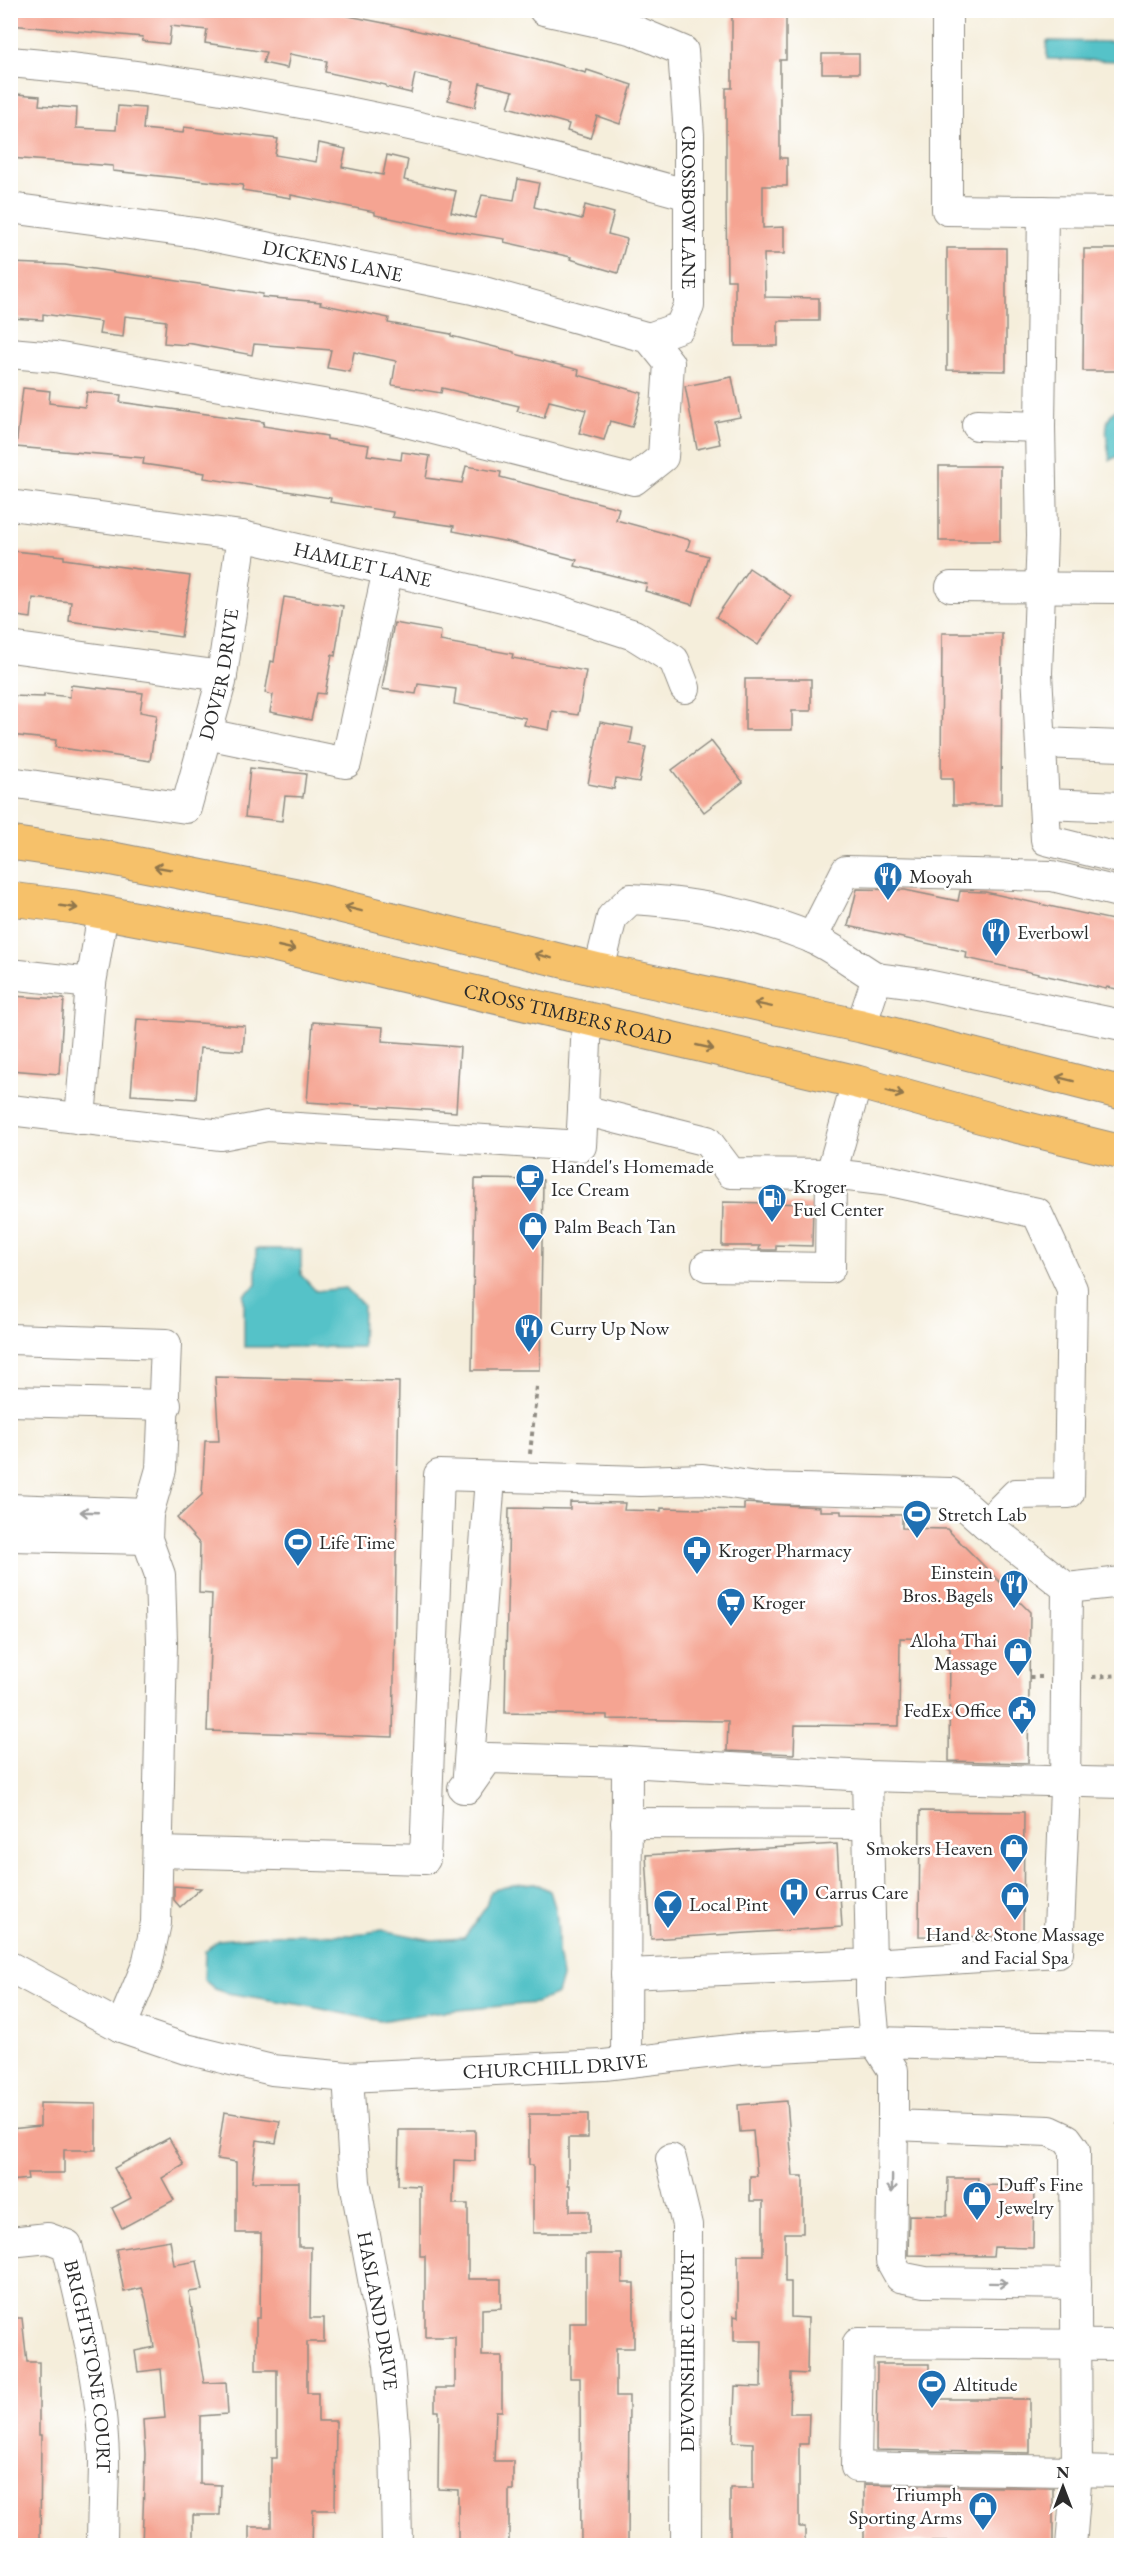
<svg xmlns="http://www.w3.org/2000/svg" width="1132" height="2556" viewBox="0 0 1132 2556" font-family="'EB Garamond',serif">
<rect width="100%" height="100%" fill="#fff"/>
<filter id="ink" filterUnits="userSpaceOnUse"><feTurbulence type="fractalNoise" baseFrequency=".0167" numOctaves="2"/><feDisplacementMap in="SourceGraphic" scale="12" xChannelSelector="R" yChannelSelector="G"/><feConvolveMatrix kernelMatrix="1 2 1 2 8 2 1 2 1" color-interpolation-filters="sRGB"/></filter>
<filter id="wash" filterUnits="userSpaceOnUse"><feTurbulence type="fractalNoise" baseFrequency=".008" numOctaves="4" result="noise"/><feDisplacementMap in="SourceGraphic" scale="24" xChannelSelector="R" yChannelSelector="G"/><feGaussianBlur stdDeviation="1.35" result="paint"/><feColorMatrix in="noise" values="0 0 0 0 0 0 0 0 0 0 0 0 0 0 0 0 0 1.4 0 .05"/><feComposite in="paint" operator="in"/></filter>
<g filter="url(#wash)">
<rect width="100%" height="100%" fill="#f5eedb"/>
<g fill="#54c2c8" stroke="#40767a" stroke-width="1.5">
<path d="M1047,41L1121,42V61L1047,59Z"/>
<path d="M1121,408V455L1110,460C1107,443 1100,413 1121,408Z"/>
<path d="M256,1249H301V1275L316,1291L346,1288L363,1305L362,1347H244V1295L256,1285Z"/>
<path d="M535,1883L550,1891L556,1910L558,1930V1950L562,1977L557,1994L536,2003L436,2012L380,2021L302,2005L227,1993L215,1989L204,1980L205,1951L218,1940L286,1934L353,1935L382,1930L432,1940L464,1938L486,1907L490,1891L513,1885Z"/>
</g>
<g id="blocks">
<g fill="#f5a492">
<path d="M10,10H318L384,23L527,56L586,73L587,70L632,85L620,124L597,116L590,138L567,131L569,124L508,107L513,91L480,83L475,107L448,100L452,82L415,74L411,93L386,87V85L325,72L327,61L290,54L287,68L263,63L266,52L205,43L207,30L171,26L169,44L142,41L143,37L10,25Z"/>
<path d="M732,11H786V60H780V158H787V186H763V228L784,227V254H764L765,297L819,298V321H778V346H735V280H727L726,206V88H732Z"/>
<rect x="822" y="54" width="37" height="19"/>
<path d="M17,94L40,96L39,105L77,108L76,128L116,130L118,106L145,108L143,129L183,133L184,127L278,139L275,155L316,162L319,143L346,149L342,167L383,175L387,155L408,160L404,180L456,191L451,212L475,218L482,195L514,200L518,179L539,183L534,207L582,219L585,205L614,213L608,234L627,239L618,273L570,259L571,257L504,242L505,239L448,230L375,215V212L291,195V198L242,190L243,185L113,171V166L10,158V106L16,107Z"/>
<path d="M947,248H1006V371L947,370Z"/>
<path d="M1084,249H1122V371H1083Z"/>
<path d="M10,263L65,265L206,285L263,294L262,297L321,302L320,304L389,318L388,323L451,334V336L515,352V354L579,370L578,375L642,393L632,427L610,421L604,440L579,433L586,410L549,401L544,418L517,411L519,406L442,388L441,393L392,385L396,361L354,352L350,372L327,368L331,350L254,344L252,355L187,343V345L164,343L166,321L125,316L123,337L99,334L101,322L43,314V320L10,318Z"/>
<path d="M732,377L740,417L715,422L720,444L697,449L685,386Z"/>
<path d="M23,388L50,391L49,403L85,407L87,392L121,395L120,402L264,422L263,426L327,436V439L369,445L367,455L401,460L402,452L430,456L426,478L462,483L466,466L501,472L500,477L619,508L616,520L690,540L687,550L708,556L693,605L645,591L647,584L575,566L577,560L509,542L453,531L454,526L392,517L393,512L330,502L331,498L204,478L205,473L143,464L144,458L16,447Z"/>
<rect x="939" y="466" width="61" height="75"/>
<path d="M13,551L64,556V559L190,576L181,637L69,621L71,602L33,598L31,618L10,615Z"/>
<path d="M749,568L791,596L758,645L716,617Z"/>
<path d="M284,597L343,606L335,656L332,655L325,694L317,693L311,720L270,712L273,695L265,693L271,661L274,662Z"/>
<path d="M394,623L441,631L440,641L513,654L512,658L586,671L578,715L552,711L549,730L524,725L526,718L454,704L456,689L418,684L416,694L382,689Z"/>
<path d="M942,633H1002L1001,805H953V779H941Z"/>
<path d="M745,679H811V711H792V730H745Z"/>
<path d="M71,685L143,693L140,712L157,715L150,761L55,747L56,740L10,735V696L44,697V694L70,697Z"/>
<path d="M600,722L633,728L630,744L646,747L639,782L616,778L614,789L588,784Z"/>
<path d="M711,741L743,782L704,812L672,770Z"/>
<path d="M250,768L306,774L303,797L285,796L282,821L245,817Z"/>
<path d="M857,889L905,890L958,901L960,891L985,892L1122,922V990L1107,987L1106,989L966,958L967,952L848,926Z"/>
<path d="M10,996L64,999L59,1074L10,1070Z"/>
<path d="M137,1019L245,1026L243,1051L200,1048L196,1099L131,1095Z"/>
<path d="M313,1022L383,1027L382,1041L460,1047L456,1112L307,1102Z"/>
<path d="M475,1179L543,1180L540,1370H472Z"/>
<path d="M723,1202L813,1204L812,1246L776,1245V1250H759L760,1246H722Z"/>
<path d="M215,1377L399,1382L393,1737L207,1731L212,1594L199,1593L200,1544L177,1518L202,1495L205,1441H219Z"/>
<path d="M570,1502L625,1503L624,1510L661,1511V1508L744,1510V1503L820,1507V1511H841V1514L902,1515V1528L947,1529L1030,1612L1028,1763L949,1761L950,1649L940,1639L900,1638L899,1726L795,1725L794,1754L727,1751L728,1721L607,1719V1715L505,1713L509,1508L570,1509Z"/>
<path d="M920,1811L1024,1812L1023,1937L919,1936Z"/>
<path d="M837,1844L842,1927L651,1939L646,1855Z"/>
<path d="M174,1886L201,1888L180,1907L174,1900Z"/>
<path d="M787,2101L793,2176H803V2233H785V2282H791V2317L808,2318L807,2374L791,2373L790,2413H809L808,2444H799V2527H805V2546H730V2488H753V2443L733,2442L735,2386L761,2387L762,2341H734V2316L738,2317V2255H763V2201H750V2176H757L753,2131L740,2132L738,2105Z"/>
<path d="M40,2103L96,2104V2150H64V2173H27L28,2179L10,2181V2129L40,2126Z"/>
<path d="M224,2112L280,2121L276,2143L257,2140L252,2182H299V2247H311L310,2318H324V2342H307V2393H318V2421H336L335,2510H313L312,2546H249V2527H271V2458H277V2370H256V2318H260L261,2233H236V2162L217,2159Z"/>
<path d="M529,2114H588V2138H568V2185H570V2211H589V2233H533V2165H529Z"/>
<path d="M399,2130H475V2161L454,2160L453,2204H468V2279H501V2308L482,2309V2356H502V2411H496L494,2461H513V2490H509V2546H458V2490L438,2489L439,2411H435V2388H455V2337H425V2256H420V2186L398,2185Z"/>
<path d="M169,2138L184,2165L162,2178L174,2200L122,2228L112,2208L131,2198L114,2168Z"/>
<path d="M948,2178H978L977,2185L1034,2186L1033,2248L994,2247L993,2256L908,2255L909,2215L947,2216Z"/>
<path d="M170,2240L174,2265L197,2261L203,2290L189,2292L204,2383L226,2382L228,2414L200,2416V2484L221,2485L220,2515H193V2546H142L145,2454L143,2420L165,2418L161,2369L138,2372L135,2351L154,2347L146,2300L142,2288L124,2292L116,2249Z"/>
<path d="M586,2254H622V2283H634V2348H616V2396H629L628,2546H581L580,2378H570V2323H586Z"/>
<path d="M10,2318H22L27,2362H39V2435H41L40,2546H10Z"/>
<path d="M877,2364H929V2399H1030V2453L876,2450Z"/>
<path d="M864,2484L1053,2488V2542H864Z"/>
</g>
</g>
</g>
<g filter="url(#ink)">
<use href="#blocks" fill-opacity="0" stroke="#908c83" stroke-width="1.5"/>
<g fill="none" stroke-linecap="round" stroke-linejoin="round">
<g stroke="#908c83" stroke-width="32">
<g id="minor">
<path id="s1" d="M544,10L631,29L683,51L689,135V306L680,327L649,338"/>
<path d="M947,10V210L1122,212"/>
<path d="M10,62C238,82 469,133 689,195"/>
<path id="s2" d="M10,208L196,233L473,289L649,338"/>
<path d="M1043,211L1040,427L1042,536L1037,673L1046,840L1122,859"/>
<path d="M10,353L55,357L363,411L634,480L663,457L669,363L649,338"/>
<path d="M977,425L1040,427"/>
<path id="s3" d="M10,505L242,536L554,609L634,635L674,660L685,688"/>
<path d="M951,587L1122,588"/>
<path d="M10,647L222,676"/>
<path d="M207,734L346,763L388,570"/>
<path d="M1041,743L1122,746"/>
<path id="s4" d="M10,782L186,808L221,682L242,536"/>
<path d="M1044,804L1122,807"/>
<path d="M812,938L846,871L1052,876L1122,893"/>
<path d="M599,970L612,917L631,899C692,902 753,914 810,937C833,947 855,965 877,978L861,1026"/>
<path d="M10,974L91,983L103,913"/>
<path d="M877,978L922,984L1122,1025"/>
<path d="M587,1019L583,1110L707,1141L731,1173L831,1174L891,1181L1037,1213L1072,1289L1069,1493L1016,1494L986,1524L1067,1588L1065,1790L1058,1952L871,1964V1999L875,2042L893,2070V2125L1050,2131L1067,2139L1075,2150L1077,2471L1071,2546"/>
<path d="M10,1110L221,1135L267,1126L581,1146L583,1110"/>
<path d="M80,1119L91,983"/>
<path d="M707,1266L830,1268L831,1174L857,1082"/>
<path d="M10,1339L166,1344L161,1469L148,1514L147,1539L160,1575L162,1643L156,1923L147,1965L121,2027"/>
<path d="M10,1401L166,1405"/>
<path d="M10,1509L148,1514"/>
<path d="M10,1536L147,1539"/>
<path d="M1067,1588L1122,1582"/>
<path d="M463,1788H467L488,1758L627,1762"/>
<path d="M467,1788L490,1478"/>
<path d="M626,1823L868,1824"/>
<path d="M158,1852L425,1859L439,1475L641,1481L703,1479L763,1488L951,1493L986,1524"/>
<path id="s5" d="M10,1967L121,2027L186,2049L272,2070L348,2077L604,2065L739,2049L875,2042L1122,2048"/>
<path d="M626,1974L871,1964L867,1776"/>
<path d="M626,2062L627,1762L867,1776L1122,1783"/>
<path id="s6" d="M348,2077L355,2182L389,2365L395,2438L397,2546"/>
<path d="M893,2125L891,2261L900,2277L925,2282L1076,2284"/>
<path d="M671,2159L687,2225L686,2546"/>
<path id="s7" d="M10,2242L48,2238L67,2245C84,2314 102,2387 104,2458C104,2487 102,2516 102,2546"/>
<path d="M1122,2345L858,2343L856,2467L1122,2472"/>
</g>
</g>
<g stroke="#908c83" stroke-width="35">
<g id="major">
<path d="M10,843L93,855L296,895L599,970L861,1026L1122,1093"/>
<path id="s8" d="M10,899L75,907L265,943L857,1082L1004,1123L1122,1152"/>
</g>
</g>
<g stroke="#908c83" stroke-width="4" stroke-dasharray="4.5 4.5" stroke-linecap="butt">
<path d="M530,1454L537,1386"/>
<path d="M1029,1677H1042"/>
<path d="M1092,1677L1121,1675"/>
<path d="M1117,2125L1122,2120"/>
</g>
<use href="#minor" stroke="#fff" stroke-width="30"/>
<use href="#major" stroke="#f6c16b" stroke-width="33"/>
</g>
<defs><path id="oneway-shaft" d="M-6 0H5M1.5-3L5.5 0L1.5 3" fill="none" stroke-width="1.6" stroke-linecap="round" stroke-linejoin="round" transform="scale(1.5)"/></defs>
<g stroke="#90764b">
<use href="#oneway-shaft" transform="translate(163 868) rotate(-170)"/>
<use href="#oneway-shaft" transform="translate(69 907) rotate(8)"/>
<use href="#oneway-shaft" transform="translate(353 909) rotate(-166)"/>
<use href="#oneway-shaft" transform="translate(287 948) rotate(13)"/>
<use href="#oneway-shaft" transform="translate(543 956) rotate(-166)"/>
<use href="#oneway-shaft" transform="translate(763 1005) rotate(-168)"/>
<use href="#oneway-shaft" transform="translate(705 1047) rotate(13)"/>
<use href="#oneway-shaft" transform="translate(1065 1079) rotate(-166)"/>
<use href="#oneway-shaft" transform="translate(895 1093) rotate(16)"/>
</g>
<g stroke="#a0a0a0">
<use href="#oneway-shaft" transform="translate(89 1512) rotate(-178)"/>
<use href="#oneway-shaft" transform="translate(892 2184) rotate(91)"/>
<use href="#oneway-shaft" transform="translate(998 2283) rotate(1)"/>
</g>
</g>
<defs>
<g id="restaurant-pin" transform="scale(1.5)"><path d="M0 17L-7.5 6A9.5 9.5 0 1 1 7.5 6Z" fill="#1f6fb2" stroke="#fff"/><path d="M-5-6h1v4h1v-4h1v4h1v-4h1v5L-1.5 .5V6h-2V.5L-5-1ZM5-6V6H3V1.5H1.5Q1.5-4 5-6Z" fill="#fff"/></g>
<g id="cafe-pin" transform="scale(1.5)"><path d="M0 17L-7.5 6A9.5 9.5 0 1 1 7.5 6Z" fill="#1f6fb2" stroke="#fff"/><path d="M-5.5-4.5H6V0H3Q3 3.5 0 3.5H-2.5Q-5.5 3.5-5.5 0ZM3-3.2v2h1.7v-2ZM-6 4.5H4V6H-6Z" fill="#fff"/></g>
<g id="fuel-pin" transform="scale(1.5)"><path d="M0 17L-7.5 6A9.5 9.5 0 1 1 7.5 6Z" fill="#1f6fb2" stroke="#fff"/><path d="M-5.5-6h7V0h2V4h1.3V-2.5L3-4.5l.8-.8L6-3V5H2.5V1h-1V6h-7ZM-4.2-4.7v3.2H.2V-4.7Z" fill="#fff"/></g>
<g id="shop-pin" transform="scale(1.5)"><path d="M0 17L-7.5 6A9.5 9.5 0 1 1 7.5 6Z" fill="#1f6fb2" stroke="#fff"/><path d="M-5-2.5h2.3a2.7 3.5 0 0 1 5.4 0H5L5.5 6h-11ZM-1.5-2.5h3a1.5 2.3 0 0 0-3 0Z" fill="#fff"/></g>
<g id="stadium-pin" transform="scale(1.5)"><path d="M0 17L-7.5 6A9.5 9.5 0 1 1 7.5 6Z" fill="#1f6fb2" stroke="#fff"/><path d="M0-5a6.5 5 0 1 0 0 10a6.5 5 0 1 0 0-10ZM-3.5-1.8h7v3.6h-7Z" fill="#fff"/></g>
<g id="pharmacy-pin" transform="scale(1.5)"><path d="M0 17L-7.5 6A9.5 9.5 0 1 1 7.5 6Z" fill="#1f6fb2" stroke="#fff"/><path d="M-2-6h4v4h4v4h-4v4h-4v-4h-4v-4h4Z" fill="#fff"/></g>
<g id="supermarket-pin" transform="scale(1.5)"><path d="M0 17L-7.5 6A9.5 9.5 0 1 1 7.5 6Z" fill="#1f6fb2" stroke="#fff"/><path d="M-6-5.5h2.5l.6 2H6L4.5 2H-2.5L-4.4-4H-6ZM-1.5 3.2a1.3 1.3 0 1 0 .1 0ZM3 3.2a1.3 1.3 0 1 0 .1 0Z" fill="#fff"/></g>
<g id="civic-pin" transform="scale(1.5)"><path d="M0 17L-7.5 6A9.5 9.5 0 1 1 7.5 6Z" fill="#1f6fb2" stroke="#fff"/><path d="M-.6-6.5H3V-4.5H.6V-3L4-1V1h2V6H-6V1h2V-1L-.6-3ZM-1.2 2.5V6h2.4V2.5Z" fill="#fff"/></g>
<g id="hospital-pin" transform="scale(1.5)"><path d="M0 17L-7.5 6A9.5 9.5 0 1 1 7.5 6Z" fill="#1f6fb2" stroke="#fff"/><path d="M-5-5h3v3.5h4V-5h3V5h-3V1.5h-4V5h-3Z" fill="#fff"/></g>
<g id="bar-pin" transform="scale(1.5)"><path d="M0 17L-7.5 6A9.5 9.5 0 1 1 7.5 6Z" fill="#1f6fb2" stroke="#fff"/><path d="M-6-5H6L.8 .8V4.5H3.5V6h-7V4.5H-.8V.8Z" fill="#fff"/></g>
</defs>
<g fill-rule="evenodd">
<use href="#restaurant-pin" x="888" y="876"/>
<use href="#restaurant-pin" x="996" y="932"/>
<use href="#cafe-pin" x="530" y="1178"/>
<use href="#fuel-pin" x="772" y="1198"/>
<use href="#shop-pin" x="533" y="1226"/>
<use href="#restaurant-pin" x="529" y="1328"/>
<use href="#stadium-pin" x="917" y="1514"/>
<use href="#stadium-pin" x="298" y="1542"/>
<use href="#pharmacy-pin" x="697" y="1550"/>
<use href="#restaurant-pin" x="1014" y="1584"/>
<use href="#supermarket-pin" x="731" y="1602"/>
<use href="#shop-pin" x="1018" y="1652"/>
<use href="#civic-pin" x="1022" y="1710"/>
<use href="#shop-pin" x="1014" y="1848"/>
<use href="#hospital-pin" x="794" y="1892"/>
<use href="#shop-pin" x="1015" y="1896"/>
<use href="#bar-pin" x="668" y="1904"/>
<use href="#shop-pin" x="977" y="2196"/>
<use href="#stadium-pin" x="932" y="2384"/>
<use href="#shop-pin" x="983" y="2506"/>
</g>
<g text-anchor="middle" stroke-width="5" stroke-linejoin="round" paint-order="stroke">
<g font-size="20" fill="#2b2b2b" stroke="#fff">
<text dy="7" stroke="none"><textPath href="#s1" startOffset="302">CROSSBOW LANE</textPath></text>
<text dy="7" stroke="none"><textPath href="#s2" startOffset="327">DICKENS LANE</textPath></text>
<text dy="7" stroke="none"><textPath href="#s3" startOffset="358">HAMLET LANE</textPath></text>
<text dy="7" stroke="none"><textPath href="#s4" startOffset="316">DOVER DRIVE</textPath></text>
<text dy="7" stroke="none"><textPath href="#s8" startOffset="570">CROSS TIMBERS ROAD</textPath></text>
<text dy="7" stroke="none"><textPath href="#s5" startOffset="567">CHURCHILL DRIVE</textPath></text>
<text dy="7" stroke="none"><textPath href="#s6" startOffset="236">HASLAND DRIVE</textPath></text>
<text transform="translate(687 2351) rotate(-90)" y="7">DEVONSHIRE COURT</text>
<text dy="7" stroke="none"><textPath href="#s7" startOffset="182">BRIGHTSTONE COURT</textPath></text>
</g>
<g font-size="20" fill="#2b2b2b" stroke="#fff" text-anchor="start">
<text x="909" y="883">Mooyah</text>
<text x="1017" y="939">Everbowl</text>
<text x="551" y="1173">Handel's Homemade<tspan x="551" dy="23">Ice Cream</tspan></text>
<text x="793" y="1193">Kroger<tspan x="793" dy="23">Fuel Center</tspan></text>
<text x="554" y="1233">Palm Beach Tan</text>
<text x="550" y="1335">Curry Up Now</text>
<text x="938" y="1521">Stretch Lab</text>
<text x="319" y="1549">Life Time</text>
<text x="718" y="1557">Kroger Pharmacy</text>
<text x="993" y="1579" text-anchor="end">Einstein<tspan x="993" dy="23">Bros. Bagels</tspan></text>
<text x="752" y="1609">Kroger</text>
<text x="997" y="1647" text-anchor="end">Aloha Thai<tspan x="997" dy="23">Massage</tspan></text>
<text x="1001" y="1717" text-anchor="end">FedEx Office</text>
<text x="993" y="1855" text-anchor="end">Smokers Heaven</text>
<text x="815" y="1899">Carrus Care</text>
<text x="689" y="1911">Local Pint</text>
<text x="1015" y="1941" text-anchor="middle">Hand &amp; Stone Massage<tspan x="1015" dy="23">and Facial Spa</tspan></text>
<text x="998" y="2191">Duff's Fine<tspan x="998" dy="23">Jewelry</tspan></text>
<text x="953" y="2391">Altitude</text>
<text x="962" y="2501" text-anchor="end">Triumph<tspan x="962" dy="23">Sporting Arms</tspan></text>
</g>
</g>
<rect width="1132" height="2556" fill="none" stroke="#fff" stroke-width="36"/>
<g transform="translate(1063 2487)" stroke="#ffffff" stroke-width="4.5" paint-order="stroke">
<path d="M0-4.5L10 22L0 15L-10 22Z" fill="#2b2b2b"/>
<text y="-9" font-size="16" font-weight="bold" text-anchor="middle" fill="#2b2b2b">N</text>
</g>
</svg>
